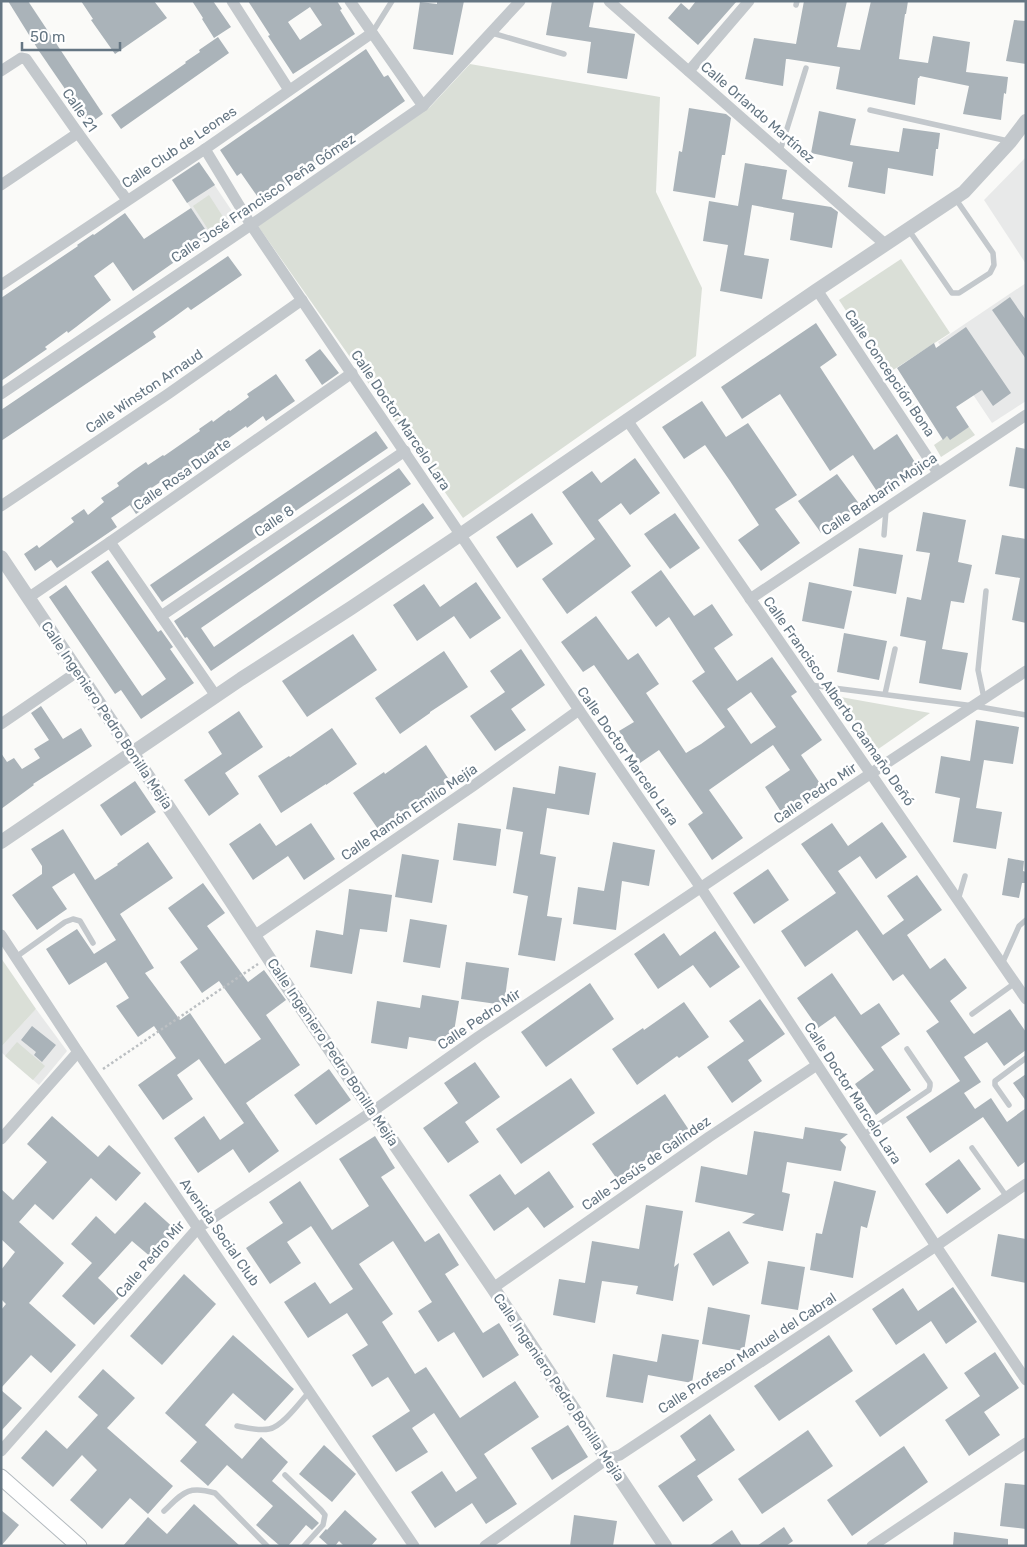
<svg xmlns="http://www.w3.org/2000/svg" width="1027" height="1547" viewBox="0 0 1027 1547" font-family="Rubik,sans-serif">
<rect width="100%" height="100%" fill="#fafaf8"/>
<g fill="#e8e9e9">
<path d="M1026,157V264L984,200Z"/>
<path d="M199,162L238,220L211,238L172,180Z"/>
<path d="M1026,283V401L992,423L938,342Z"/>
<path d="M36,1009L67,1051L39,1085L1,1052V1047Z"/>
</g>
<g fill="#dadfd7">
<path d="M470,64L660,97L656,192L702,288L696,356L598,423L463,518L258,226L430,107Z"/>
<path d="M209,195L227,223L211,234L193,206Z"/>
<path d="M901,259L950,333L887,374L839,300Z"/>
<path d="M895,375L917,409L913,412L891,377Z"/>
<path d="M969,427L975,435L941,457L934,445L947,436L950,439Z"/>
<path d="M835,696L930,713L874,752Z"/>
<path d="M1,958L36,1009L1,1047Z"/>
<path d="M17,1042L45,1066L33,1080L5,1056Z"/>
</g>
<g fill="#aab3b9" fill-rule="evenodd">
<path d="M8,1H28L103,114L89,124L39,51Z"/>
<path d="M81,1H154L167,18L115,54L91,20L93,19Z"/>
<path d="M192,1H213L231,27L214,38L202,19L203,18Z"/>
<path d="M248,1H337L342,9L340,10L355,34L293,74L268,36L270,35ZM310,7L322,25L300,40L288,22Z"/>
<path d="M437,1H464L453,55L413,49L420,2L437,4Z"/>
<path d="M552,1H594L589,27L635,34L627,79L587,73L591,42L546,35Z"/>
<path d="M696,1H737L698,45L668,18L681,3L689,10Z"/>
<path d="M804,1H847L837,47L860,50L871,1H908L906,14H905L899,59L928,63L933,36L970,42L966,72L1008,77L1006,94L1004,93L1001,120L963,114L969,86L920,76L919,78H918L915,105L836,89L840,67L788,59H786L783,86L745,79L754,38L796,44Z"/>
<path d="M1014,20L1026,21V64L1006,61Z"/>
<path d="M218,37L229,53L121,129L111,115L186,63L185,62L200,52L199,50Z"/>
<path d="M366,49L384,77L388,75L405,101L354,137L355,138L262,203L241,173L237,176L220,150Z"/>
<path d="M689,108L726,114L731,118L725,155H722L715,198L673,191L679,151L682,152Z"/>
<path d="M819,111L856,119L850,145L899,152L903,128L940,133L938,149H936L933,176L888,168L885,194L848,187L853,162L811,153Z"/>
<path d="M199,162L215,185L187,203L172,180Z"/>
<path d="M745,163L787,170L782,199L831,207L838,212L832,248L790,240L794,213L752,205L744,255L769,259L762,299L720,291L728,245L703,241L709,201L738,206Z"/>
<path d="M191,208L211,238L184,257L173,263L133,291L113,262L94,276L111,300L76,327L68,333L67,331L45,347L47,349L1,381V298L78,246L77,245L93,234L94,235L125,213L144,239Z"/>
<path d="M228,256L242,275L191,310L188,307L173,318L153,332L156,337L1,441V410Z"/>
<path d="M1010,297L1026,320V359L992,310Z"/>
<path d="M816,323L837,355L820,367L874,450L897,434L918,467L878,493L853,455L830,471L780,394L742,419L721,387Z"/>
<path d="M966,327L1011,393L993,406L982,390L956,407L969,427L950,440L947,436L943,440L897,368L934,343L936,348Z"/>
<path d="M320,349L339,373L322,385L305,360Z"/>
<path d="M276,374L295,401L266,421L263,416L247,428L246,426L229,438L228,437L193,462L196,465L183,475L180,471L163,482L162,481L144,493L151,504L136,514L130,505L111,518L117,527L57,568L51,560L35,571L24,554L37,545L39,548L74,522L71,518L84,509L88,515L104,502L101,498L119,486L117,483L133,471L146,462L148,465L163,455L164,456L200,431L199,429L212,420L213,422L229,410L230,411L249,397L247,394Z"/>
<path d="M702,401L726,437L748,423L797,495L775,509L800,543L761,571L738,540L759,525L730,481L705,445L684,459L662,427Z"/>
<path d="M376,431L388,448L162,602L150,585Z"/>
<path d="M1016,447L1026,449V489L1009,486Z"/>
<path d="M635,458L660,493L630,515L621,503L598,520L631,566L567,614L542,579L595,539L562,492L592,471L601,483Z"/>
<path d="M399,468L411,484L201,628L214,647L423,503L434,518L211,671L187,637L185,638L174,621Z"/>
<path d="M837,474L860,505L821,533L798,501Z"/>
<path d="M923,512L966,520L958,562L972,565L964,603L951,601L942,649L968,653L961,690L919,683L926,641L900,636L907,597L921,600L930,553L916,551Z"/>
<path d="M532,513L553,544L517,568L496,537Z"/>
<path d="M675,513L700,548L670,569L644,534Z"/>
<path d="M1002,535L1026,539V623L1012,620L1020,578L995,574Z"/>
<path d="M859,548L903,555L896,594L853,586Z"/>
<path d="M108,560L158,632L161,630L173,647L170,649L194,683L141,719L121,690L115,694L49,597L66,585L142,696L166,679L91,572Z"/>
<path d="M661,570L694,616L712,604L733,635L714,648L737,681L772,657L797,692L791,696L822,740L801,755L825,791L785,818L765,787L790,770L773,745L709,790L743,838L712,860L688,824L703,813L659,750L640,763L619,731L634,722L594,665L583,672L561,642L596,616L628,660L638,653L659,684L646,693L686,753L701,744L725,727L692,681L705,672L669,617L656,627L631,592ZM751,692L776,727L751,744L727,709Z"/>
<path d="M476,582L501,618L470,639L454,616L417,641L393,605L424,584L440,607Z"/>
<path d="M809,582L852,591L844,629L802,621Z"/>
<path d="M844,633L887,641L879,680L837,672Z"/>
<path d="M353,634L377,670L307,717L282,681Z"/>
<path d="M521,649L545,685L511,709L526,730L495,751L470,716L505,692L490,671Z"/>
<path d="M444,651L468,687L430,712V713L400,734L375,698Z"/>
<path d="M41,706L63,739L81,728L92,746L33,784L34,785L1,809V753L7,762L14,758L22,769L40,758L34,749L49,740L31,713Z"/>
<path d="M239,711L263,747L225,773L239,794L209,816L184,780L222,754L208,732Z"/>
<path d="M976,720L1019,727L1013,764L984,760L976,808L1002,812L996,849L953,842L960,798L935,793L941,756L970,761Z"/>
<path d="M332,728L357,764L326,785V784L281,813L258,776L289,756L290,757Z"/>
<path d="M426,745L450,781L378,829L353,793L384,772L385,774Z"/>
<path d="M559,766L596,773L589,815L547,808L540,854L556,857L547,916L562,918L555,961L518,955L528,896L513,893L523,832L506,829L513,787L555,794Z"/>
<path d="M135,781L156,812L121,836L100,805Z"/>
<path d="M882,822L907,857L876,879L860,856L838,871L883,935L904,920L887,896L917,875L942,910L907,935L930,969L945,958L967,988L950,1001L972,1032L974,1034L1010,1009L1026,1032V1050L1004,1066L987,1042L964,1057L981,1082L964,1093L975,1109L991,1098L1007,1122L1026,1108V1161L1018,1167L983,1117L930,1153L906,1117L960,1081L926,1031L939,1022L903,974L893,981L857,930L805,967L781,931L836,893L801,844L832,823L848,846Z"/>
<path d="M260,823L276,846L311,823L335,859L304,880L288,856L253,880L229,844Z"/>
<path d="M458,823L501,829L496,866L453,860Z"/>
<path d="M63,829L95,880L118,865L117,864L148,842L173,878L120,914L154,968L145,973L180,1020L190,1013L225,1064L261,1039L219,981L202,993L180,962L198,949L168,908L203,883L225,913L207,926L248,982L264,970L286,1000L266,1015L300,1065L246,1103L279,1151L249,1173L233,1149L198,1173L174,1138L204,1116L220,1140L244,1123L199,1059L177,1075L193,1099L163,1120L138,1085L176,1058L154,1026L138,1037L116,1006L129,998L106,962L69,985L46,949L77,929L94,954L116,940L74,873L52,887L67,909L37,930L12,895L42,874V866L31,849Z"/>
<path d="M613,842L655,850L649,886L622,881L616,930L573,924L578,887L604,891Z"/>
<path d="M402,854L439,860L432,903L395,897Z"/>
<path d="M1008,858L1024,861L1023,871L1026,872V883H1022L1019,898L1002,895Z"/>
<path d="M768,869L789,900L754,924L733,893Z"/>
<path d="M349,889L392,895L387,932L360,929L352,974L310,967L316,930L343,935Z"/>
<path d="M410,919L447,925L440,968L403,962Z"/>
<path d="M715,931L740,967L710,988L693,965L658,989L634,954L664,933L680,956Z"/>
<path d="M466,962L509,968L504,1005L461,999Z"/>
<path d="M832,973L861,1015L879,1003L900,1034L881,1047L911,1090L876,1115L855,1084L874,1070L835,1016L818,1028L797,998Z"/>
<path d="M590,983L614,1019L546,1067L521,1032Z"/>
<path d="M422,995L459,1001L452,1044L409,1037L407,1049L371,1043L377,1001L420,1008Z"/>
<path d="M760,999L785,1034L748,1060L762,1081L732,1103L707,1067L744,1041L729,1021Z"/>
<path d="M684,1002L709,1037L679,1058L677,1056L637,1085L612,1049L643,1028L644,1030Z"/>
<path d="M32,1026L56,1045L42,1062L34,1055L36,1052L21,1040Z"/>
<path d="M475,1062L500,1097L465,1122L479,1142L448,1163L423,1128L458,1103L444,1083Z"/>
<path d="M329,1069L351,1100L316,1125L294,1095Z"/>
<path d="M1026,1074V1101L1013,1083Z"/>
<path d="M571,1078L595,1113L521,1164L496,1129Z"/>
<path d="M665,1094L689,1130L617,1179L592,1144Z"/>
<path d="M52,1116L98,1157L109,1145L141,1173L116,1201L91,1178L53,1220L35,1204L19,1222L64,1263L29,1303L76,1345L51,1373L31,1355L1,1388V1310L6,1304L1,1299V1270L15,1252L1,1239V1189L13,1200L47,1162L27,1144Z"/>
<path d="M805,1127L848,1134L840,1140L846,1147L841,1171L787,1162L782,1192L790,1194L783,1231L742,1223L755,1214L695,1202L701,1166L747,1175L754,1131L803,1139Z"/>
<path d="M375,1136L395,1168L381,1177L425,1242L439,1233L459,1265L445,1274L483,1333L499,1323L519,1355L483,1378L454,1332L438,1342L418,1311L432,1302L393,1241L359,1264L393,1314L382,1322L415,1374L426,1367L460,1418L515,1381L539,1417L484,1454L517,1504L486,1524L472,1503L435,1528L411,1492L442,1471L456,1492L477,1478L434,1413L412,1428L428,1452L396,1472L372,1436L410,1411L388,1377L372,1387L352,1355L368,1345L347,1313L308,1338L284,1302L315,1282L330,1304L353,1289L311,1226L287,1242L301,1263L270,1284L246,1248L283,1223L269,1202L300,1181L332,1230L369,1206L339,1159Z"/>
<path d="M959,1159L981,1189L947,1214L925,1184Z"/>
<path d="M549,1171L574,1207L544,1228L528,1207L494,1231L469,1195L500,1174L515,1195Z"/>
<path d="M834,1181L876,1191L867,1228L861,1226L853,1278L810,1270L816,1233L822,1234Z"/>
<path d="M145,1202L177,1231L152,1258L132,1241L98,1278L119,1298L94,1325L62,1296L92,1263L71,1244L96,1216L115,1234Z"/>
<path d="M646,1205L683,1211L674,1267L679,1263L673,1301L636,1294L638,1286L602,1281L595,1323L553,1315L559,1279L585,1283L592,1241L639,1249Z"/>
<path d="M729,1231L749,1263L713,1286L693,1254Z"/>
<path d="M998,1234L1026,1239V1283L991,1276Z"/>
<path d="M768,1261L805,1267L798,1310L761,1304Z"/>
<path d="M184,1274L216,1304L162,1365L130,1336Z"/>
<path d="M953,1287L977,1322L946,1344L931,1321L896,1345L872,1309L903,1288L918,1311Z"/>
<path d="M708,1307L750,1315L744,1351L702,1344Z"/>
<path d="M662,1334L699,1340L692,1383L648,1375L643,1403L606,1397L613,1354L657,1362Z"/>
<path d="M233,1335L294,1389L265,1421L233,1393L205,1425L242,1459L261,1437L288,1462L272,1481L319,1523L312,1530L306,1525L288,1546H280L256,1525L273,1506L227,1465L208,1486L180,1461L197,1442L165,1413Z"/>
<path d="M829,1335L853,1371L779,1421L754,1386Z"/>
<path d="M995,1352L1019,1388L984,1412L1000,1435L969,1456L945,1420L980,1396L964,1373Z"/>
<path d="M924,1353L948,1388L880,1437L855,1401Z"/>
<path d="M103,1369L135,1398L107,1428L173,1486L148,1514L130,1498L102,1529L70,1500L97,1470L82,1455L53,1487L21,1458L46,1430L67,1449L98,1415L78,1397Z"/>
<path d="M1,1390L22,1408L1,1431Z"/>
<path d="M710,1414L735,1450L697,1476L713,1500L683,1522L658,1486L696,1460L680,1436Z"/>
<path d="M568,1425L588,1457L552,1480L531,1448Z"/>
<path d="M808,1430L833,1466L762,1514L738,1479Z"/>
<path d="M324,1445L356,1474L332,1502L299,1474Z"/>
<path d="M904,1446L928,1482L852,1536L827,1500Z"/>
<path d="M1005,1483L1026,1485V1529L1000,1526Z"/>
<path d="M194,1504L240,1546H123L148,1517L167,1534Z"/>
<path d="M1,1510L19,1525L1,1546Z"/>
<path d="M345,1510L377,1539L371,1546H344L339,1541L335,1546H329L319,1537L326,1529L327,1530Z"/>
<path d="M574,1515L617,1521L613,1546H570Z"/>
<path d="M784,1527L793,1541L786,1546H757Z"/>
<path d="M732,1530L742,1546H709Z"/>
<path d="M954,1532L1008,1539V1546H953Z"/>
</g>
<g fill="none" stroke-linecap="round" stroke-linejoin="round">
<g stroke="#b3babf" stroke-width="17">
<path id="secondary" d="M1,1477L79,1546"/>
</g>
<path stroke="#bbbfc2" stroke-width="2.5" stroke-dasharray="2.5 2.5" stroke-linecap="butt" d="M103,1069L258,964"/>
<g stroke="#c3c8cc" stroke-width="5.5">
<path d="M796,5L797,1"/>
<path d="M372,33L392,1"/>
<path d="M492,33L564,54"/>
<path d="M870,110L1008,141"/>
<path d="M780,151L806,68"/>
<path d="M908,229L952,293H959L990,273L994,265L993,253L955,198"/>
<path d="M884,535L886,510"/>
<path d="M810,685L974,706L1026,715"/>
<path d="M885,694L895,649"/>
<path d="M984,698L978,670L986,591"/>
<path d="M958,900L965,876"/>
<path d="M16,957L65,922L73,919L80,921L93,943"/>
<path d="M1002,964L1019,926L1026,920"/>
<path d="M972,1014L1015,983"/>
<path d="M1009,1105L995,1085V1081L1026,1058"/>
<path d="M863,1135L929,1090L930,1086V1083L907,1049"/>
<path d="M972,1148L1007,1197"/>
<path d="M237,1426C247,1428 259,1431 269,1429C282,1427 301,1401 310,1391"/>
<path d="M285,1475L321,1510L325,1515L323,1525L304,1546"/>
<path d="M164,1511C183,1493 187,1485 215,1493L267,1546"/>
</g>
<g stroke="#c3c8cc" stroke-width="11">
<path d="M232,1L289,90"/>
<path d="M350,1L423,106"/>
<path d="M609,1L886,245"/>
<path d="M1,71L21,58L26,59L78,133L127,200"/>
<path d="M689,71L749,1"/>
<path d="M205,149L251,225L579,710L701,888L936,1246L1026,1380"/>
<path d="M1,185L78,133"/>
<path d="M1,285L205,149L372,33"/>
<path d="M817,290L938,473"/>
<path d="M1,394L251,225L423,106L520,1"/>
<path d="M627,420L1026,999"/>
<path d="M1,506L168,394L302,300"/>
<path d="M110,542L216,696"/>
<path d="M28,598L110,542L352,373"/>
<path d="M750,599L1026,415"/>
<path d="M161,616L405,451"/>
<path d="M1,724L77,672"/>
<path d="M1,935L78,1052L414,1546"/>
<path d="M254,936L473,786L579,710"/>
<path d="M1,1139L78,1052"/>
<path d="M493,1288L709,1137L817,1065"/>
<path d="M1,1451L198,1228L373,1111L478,1037L870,774L1026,671"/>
<path d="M485,1546L607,1459L620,1455L936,1246L1026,1184"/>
<path d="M872,1546L1026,1443"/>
</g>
<g stroke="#c3c8cc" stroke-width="14">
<path d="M1,557L208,866L299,1004L493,1288L665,1546"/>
<path d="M1,842L241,679L351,608L460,535L817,290L964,192L1010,142L1026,121"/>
</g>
<use href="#secondary" stroke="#fff" stroke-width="15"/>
</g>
<g text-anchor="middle" stroke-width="5" stroke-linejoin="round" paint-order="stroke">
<g font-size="14" fill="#657683" stroke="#fff">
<text transform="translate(80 110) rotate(55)" y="5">Calle 21</text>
<text transform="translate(758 112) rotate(41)" y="5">Calle Orlando Martínez</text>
<text transform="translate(179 147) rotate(-34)" y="5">Calle Club de Leones</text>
<text transform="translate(263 198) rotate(-34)" y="5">Calle José Francisco Peña Gómez</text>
<text transform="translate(890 373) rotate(56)" y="5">Calle Concepción Bona</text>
<text transform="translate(144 391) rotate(-34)" y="5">Calle Winston Arnaud</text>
<text transform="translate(401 420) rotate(56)" y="5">Calle Doctor Marcelo Lara</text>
<text transform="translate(182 474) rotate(-35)" y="5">Calle Rosa Duarte</text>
<text transform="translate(879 494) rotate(-34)" y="5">Calle Barbarín Mojica</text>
<text transform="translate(274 521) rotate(-34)" y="5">Calle 8</text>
<text transform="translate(839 701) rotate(55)" y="5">Calle Francisco Alberto Caamaño Deñó</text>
<text transform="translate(107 715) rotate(56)" y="5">Calle Ingeniero Pedro Bonilla Mejía</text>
<text transform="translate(628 756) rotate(55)" y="5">Calle Doctor Marcelo Lara</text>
<text transform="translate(815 793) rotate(-34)" y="5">Calle Pedro Mir</text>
<text transform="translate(409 812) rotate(-34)" y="5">Calle Ramón Emilio Mejía</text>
<text transform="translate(479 1019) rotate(-34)" y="5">Calle Pedro Mir</text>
<text transform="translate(333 1052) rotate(56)" y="5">Calle Ingeniero Pedro Bonilla Mejía</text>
<text transform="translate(853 1093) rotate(57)" y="5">Calle Doctor Marcelo Lara</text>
<text transform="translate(646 1163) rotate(-35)" y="5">Calle Jesús de Galíndez</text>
<text transform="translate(220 1232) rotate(55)" y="5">Avenida Social Club</text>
<text transform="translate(150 1259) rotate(-49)" y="5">Calle Pedro Mir</text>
<text transform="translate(747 1353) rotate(-33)" y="5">Calle Profesor Manuel del Cabral</text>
<text transform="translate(559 1387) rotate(56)" y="5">Calle Ingeniero Pedro Bonilla Mejía</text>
</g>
</g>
<rect width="1027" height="1547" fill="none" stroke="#657683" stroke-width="5"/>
<path d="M22 42v8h98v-8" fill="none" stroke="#657683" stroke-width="2.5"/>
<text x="30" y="42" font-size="15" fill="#657683" stroke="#ffffff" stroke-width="4" paint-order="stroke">50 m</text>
</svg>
